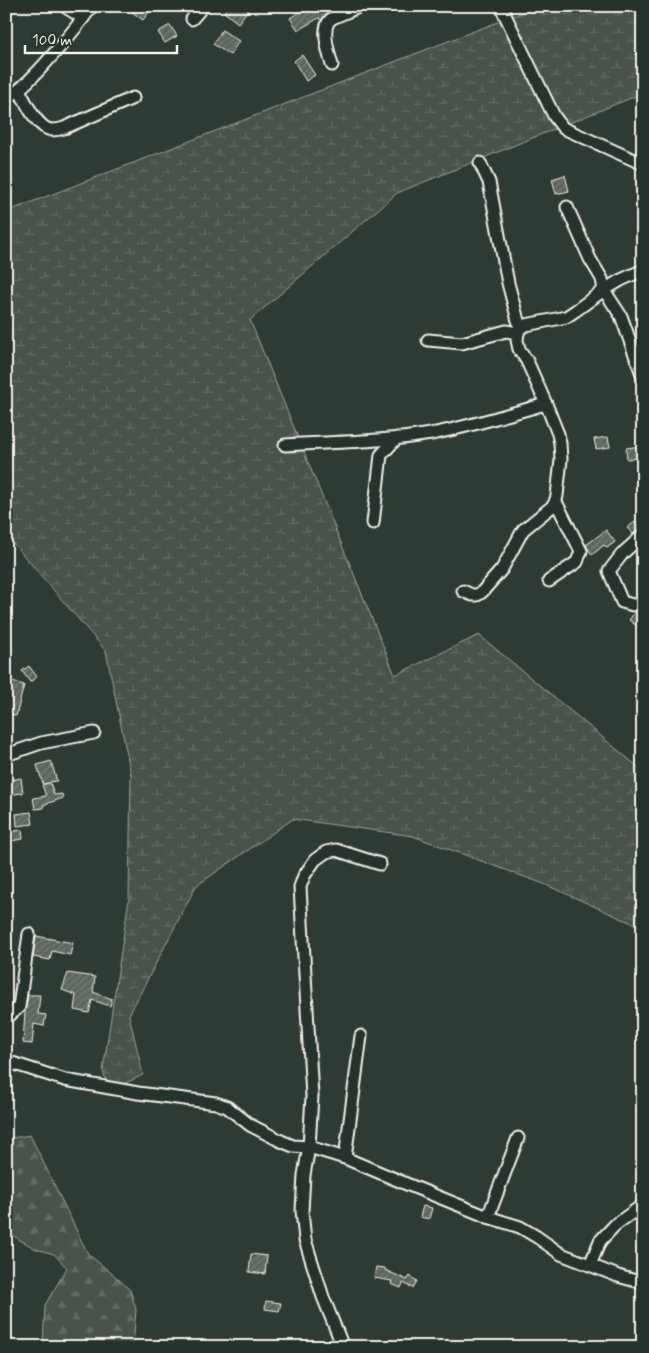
<svg xmlns="http://www.w3.org/2000/svg" width="649" height="1353" viewBox="0 0 649 1353" font-family="Mynerve,sans-serif">
<defs>
<pattern id="forest-firs" width="22" height="20" patternUnits="userSpaceOnUse" patternTransform="scale(1.25)"><rect width="22" height="20" fill="#48524c"/><path d="M5 1l3.5 6h-7zM16 11l3.5 6h-7z" fill="#636b66"/></pattern>
<pattern id="wetland-marsh" width="20" height="14" patternUnits="userSpaceOnUse" patternTransform="scale(1.25)"><rect width="20" height="14" fill="#48524c"/><path d="M1 5h8M5 5V1M11 12h8M15 12V8" fill="none" stroke="#636b66"/></pattern>
<pattern id="building-hatch" width="6" height="6" patternUnits="userSpaceOnUse" patternTransform="scale(1.25)"><rect width="6" height="6" fill="#5c655e"/><path d="M-1 1l2-2M0 6l6-6M5 7l2-2" fill="none" stroke="#747c75"/></pattern>
</defs>
<rect width="100%" height="100%" fill="#2e3b34"/>
<filter id="ink" filterUnits="userSpaceOnUse"><feTurbulence type="fractalNoise" baseFrequency=".02" numOctaves="2"/><feDisplacementMap in="SourceGraphic" scale="10" xChannelSelector="R" yChannelSelector="G"/><feConvolveMatrix kernelMatrix="1 2 1 2 8 2 1 2 1" color-interpolation-filters="sRGB"/></filter>
<g filter="url(#ink)">
<path fill="url(#forest-firs)" stroke="#9ea29a" d="M30,1135L88,1254L116,1277L130,1290L136,1309L133,1347H41L43,1344L45,1305L67,1268L54,1254L36,1249L20,1240L6,1230V1139Z"/>
<path fill="url(#wetland-marsh)" stroke="#9ea29a" d="M539,6H643V93L397,193L250,320L395,675L479,635L643,771V928L544,884L413,836L293,819L196,886L129,1015L143,1075L108,1091L103,1070L129,899L131,775L106,651L6,535V212Z"/>
<g fill="url(#building-hatch)" stroke="#f4f1e8">
<path d="M136,6H153L143,20L132,12Z"/>
<path d="M228,6H251L238,23L224,12Z"/>
<path d="M309,6H334L321,20L319,18L298,30L290,18Z"/>
<path d="M170,25L177,36L165,43L158,32Z"/>
<path d="M222,30L239,41L230,55L213,44Z"/>
<path d="M302,55L315,75L306,81L294,61Z"/>
<path d="M565,175L569,191L556,194L552,179Z"/>
<path d="M608,437L610,447L596,449L594,439Z"/>
<path d="M641,446L642,458L627,459L626,448Z"/>
<path d="M635,522L640,528L633,534L627,528Z"/>
<path d="M606,530L615,542L607,548L604,545L592,555L586,545Z"/>
<path d="M635,612L643,618V631L629,620Z"/>
<path d="M29,666L37,677L30,682L22,671Z"/>
<path d="M9,681L24,685L16,716L6,713V692Z"/>
<path d="M51,761L57,781L50,782L54,795L62,794L63,798L43,805L44,808L35,809L33,798L46,796L42,785L49,783L43,784L37,765Z"/>
<path d="M21,778L23,793L6,795V781Z"/>
<path d="M31,812L33,824L17,826L16,814Z"/>
<path d="M22,830L23,839L10,841L8,832Z"/>
<path d="M36,936L73,943L70,955L52,951L50,960L33,957Z"/>
<path d="M68,973L95,977L93,992L112,999L110,1006L92,1000L89,1013L74,1010L76,995L62,990Z"/>
<path d="M28,995H40L38,1014L46,1015L44,1026L34,1024L32,1044L23,1043L25,1011Z"/>
<path d="M423,1206L432,1208L429,1219L420,1217Z"/>
<path d="M251,1254L267,1256L265,1274L249,1272Z"/>
<path d="M376,1267L385,1268V1270L407,1280L410,1276L417,1281L413,1288L403,1283L401,1288L391,1284L392,1281L374,1278Z"/>
<path d="M266,1301L281,1303L279,1311L265,1309Z"/>
</g>
<g fill="none" stroke-linecap="round" stroke-linejoin="round">
<g stroke="#f4f1e8" stroke-width="15">
<g id="minor">
<path d="M64,6L83,18"/>
<path d="M503,6V11L554,116L563,128L643,164"/>
<path d="M192,19L203,6"/>
<path d="M332,65C329,54 320,28 331,19C337,15 353,10 360,6"/>
<path d="M19,90C26,102 37,129 52,130C56,130 61,129 64,128L133,98"/>
<path d="M6,97C23,95 80,23 92,6"/>
<path d="M480,163L489,182L508,283L520,328"/>
<path d="M567,207L590,259L602,279L604,290L621,316L643,377"/>
<path d="M428,340L462,343L506,331L518,333"/>
<path d="M285,445C334,442 383,442 431,434C470,427 508,414 546,404"/>
<path d="M373,523L381,455L397,438"/>
<path d="M549,581L577,562L581,551L556,502"/>
<path d="M463,591L472,595H477L482,592L502,569L523,530L554,505L557,496L561,459L560,443L558,434L546,404L527,361L519,349L517,340L518,333L520,328L526,325L566,317L575,311L604,290L621,280L643,270"/>
<path d="M633,605L622,602L609,571L623,553L643,535"/>
<path d="M6,755L41,743L94,733"/>
<path d="M6,1017L9,1016L19,1007L29,934"/>
<path d="M6,1061L65,1080L138,1093L216,1103L227,1107L250,1125L281,1141L293,1146L309,1147L345,1158L409,1185L488,1217L520,1227L537,1237L561,1254L618,1276L643,1283"/>
<path d="M345,1158L361,1036"/>
<path d="M488,1217L518,1138"/>
<path d="M590,1265L600,1241L615,1225L640,1207L643,1206"/>
<path d="M343,1347L323,1297L305,1240L302,1211L304,1175L309,1147L312,1096L300,887L304,876L315,860L326,852L336,850L380,864"/>
</g>
</g>
<use href="#minor" stroke="#26332d" stroke-width="11"/>
</g>
</g>
<rect width="649" height="1353" fill="none" stroke="#26332d" stroke-width="25"/>
<rect x="12" y="12" width="624" height="1328" fill="none" stroke="#f4f1e8" stroke-width="2" filter="url(#ink)"/>
<path d="M25 45v8h152v-8" fill="none" stroke="#f4f1e8" stroke-width="2.5"/>
<text x="32" y="45" font-size="15" fill="#f4f1e8" stroke="#26332d" stroke-width="4" paint-order="stroke">100 m</text>
</svg>
